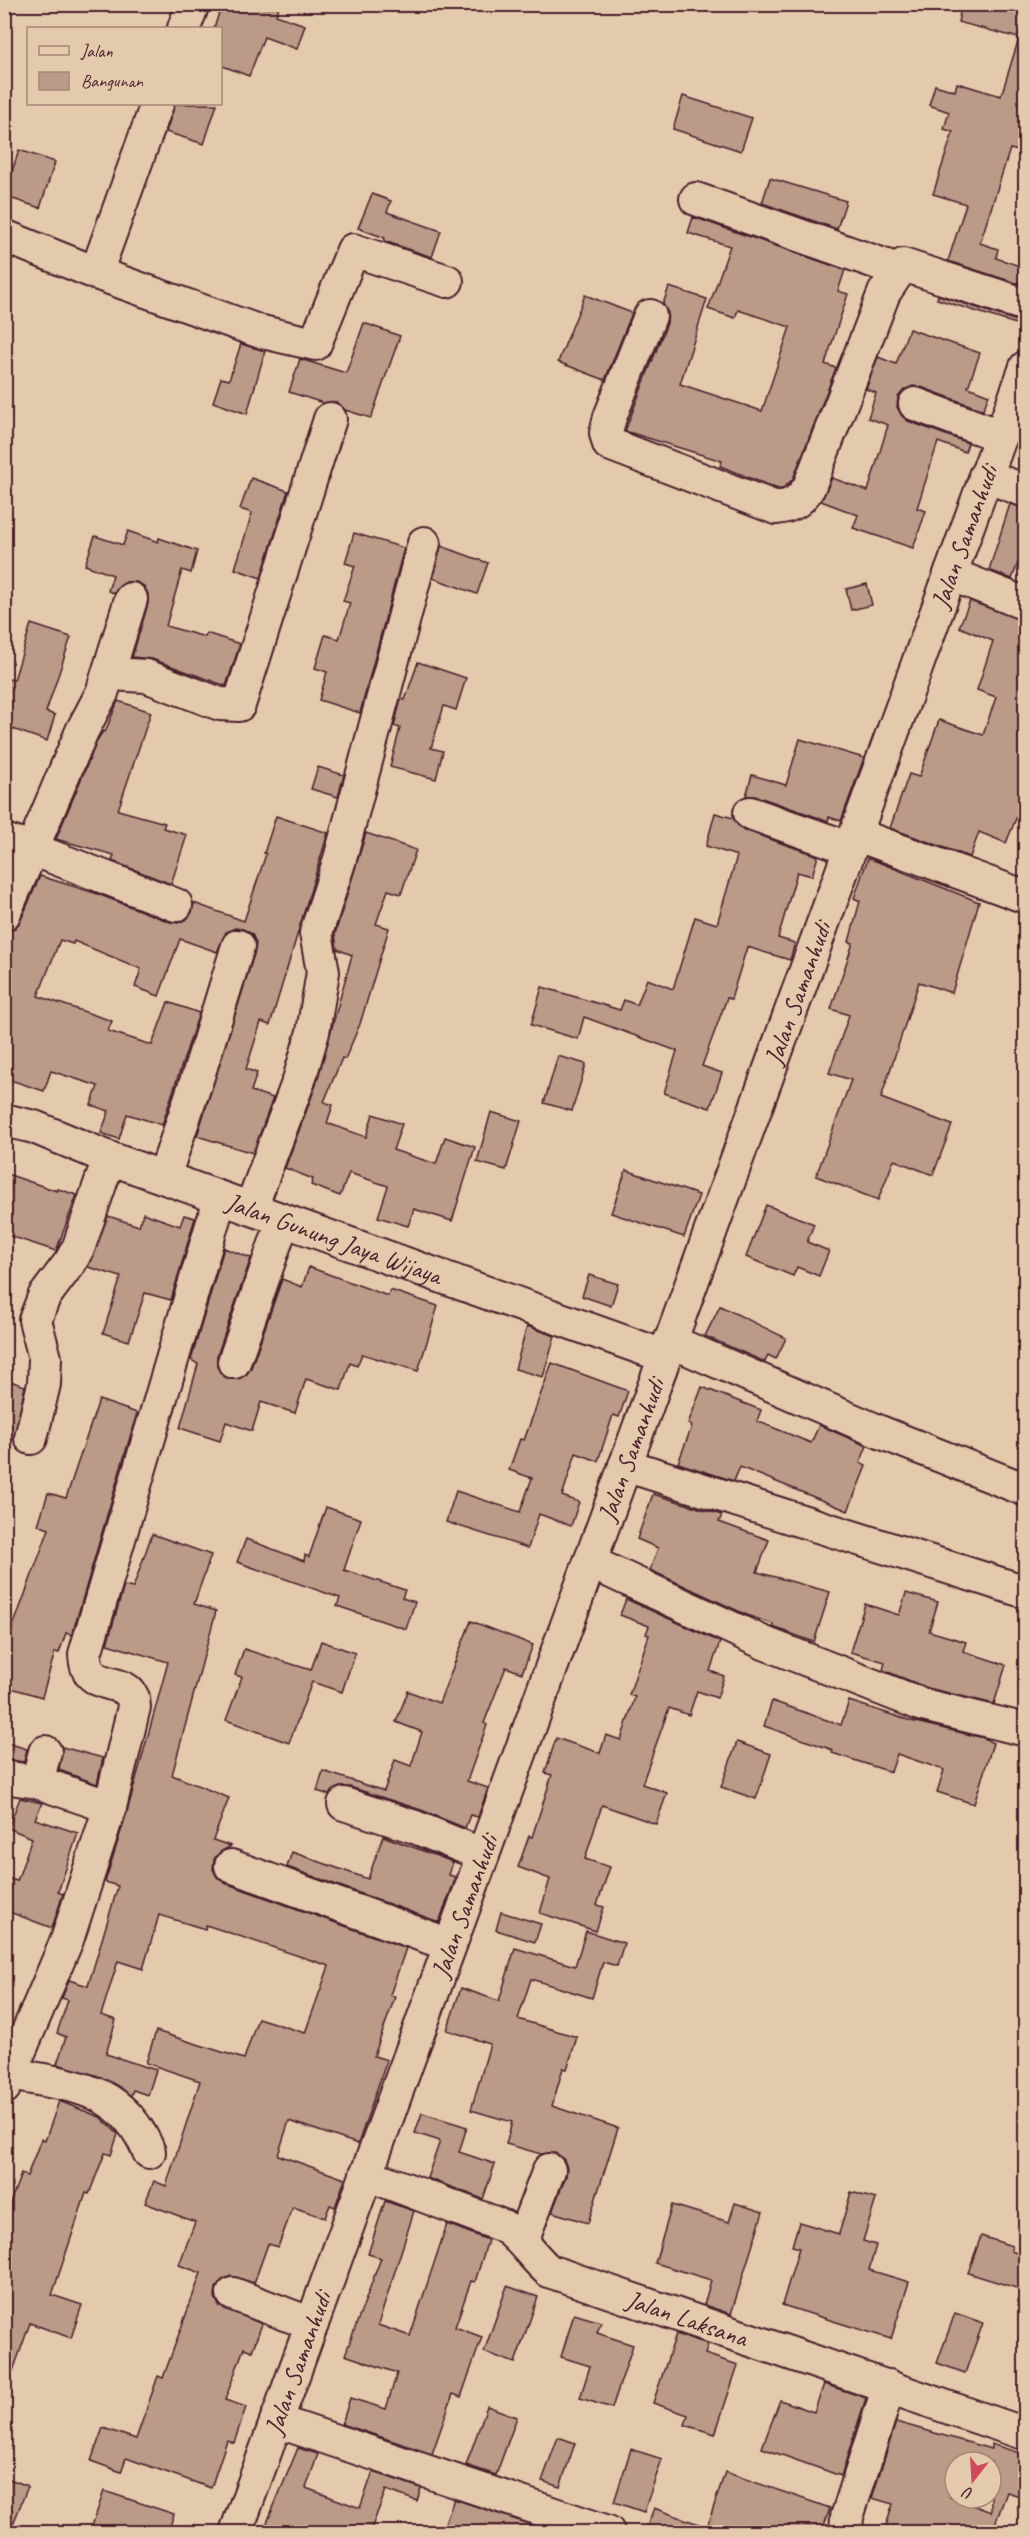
<svg xmlns="http://www.w3.org/2000/svg" width="1030" height="2537" viewBox="0 0 1030 2537" font-family="Caveat,sans-serif">
<rect width="100%" height="100%" fill="#e4caac"/>
<filter id="ink" filterUnits="userSpaceOnUse"><feTurbulence type="fractalNoise" baseFrequency=".0167" numOctaves="2"/><feDisplacementMap in="SourceGraphic" scale="12" xChannelSelector="R" yChannelSelector="G"/><feConvolveMatrix kernelMatrix="1 2 1 2 8 2 1 2 1" color-interpolation-filters="sRGB"/></filter>
<g filter="url(#ink)">
<g fill="#b99b88" stroke="#4a1f2b" stroke-width="1.5" fill-rule="evenodd">
<path d="M222,4H280L276,15L305,25L297,49L264,37L249,76L220,65V28H214Z"/>
<path d="M962,4H1001L1026,12V153L1010,149L980,243L998,249L996,258L1026,268V286L948,261L966,204L933,194L953,132L944,129L949,112L929,105L935,85L955,91L957,83L1001,96L1019,38L958,22Z"/>
<path d="M683,96L752,118L741,151L673,129Z"/>
<path d="M175,104H217L204,144L166,132Z"/>
<path d="M19,150L55,162L40,208L4,196Z"/>
<path d="M770,178L846,201L837,229L762,203Z"/>
<path d="M372,194L391,201L387,212L441,231L432,257L384,241L385,238L358,228Z"/>
<path d="M693,217L845,270L838,291L848,294L825,364L836,368L793,479L782,489H778L720,466L722,461L625,431L667,323L668,313L663,304L669,287L707,299L680,384L762,411L790,327L738,310L735,318L708,309L730,246L688,233Z"/>
<path d="M585,295L632,313L605,380L558,362Z"/>
<path d="M938,295L1020,322L1019,325L937,299Z"/>
<path d="M364,323L400,336L371,418L345,410L336,402L323,403L289,392L300,359L346,373Z"/>
<path d="M909,329L980,353L968,387L989,395L983,410L921,387L913,386L904,390L898,397L897,407L902,416L908,421L968,443L965,452L938,442L917,508L926,511L913,548L853,528L858,515L821,501L832,478L868,491L888,425L868,418L876,393L866,389L878,357L896,364Z"/>
<path d="M241,344L265,351L247,414L213,402L221,378L229,380Z"/>
<path d="M251,478L288,491L261,578L235,569L252,513L240,509Z"/>
<path d="M1010,504L1026,508V562L1019,560L1012,579L989,570Z"/>
<path d="M128,531L158,542L159,538L197,551L191,573L182,570L166,626L205,637L206,633L240,644L226,686L152,659L132,657L148,604V594L144,586L136,582H126L114,593L108,591L113,575L85,565L95,536L123,545Z"/>
<path d="M354,533L404,548L360,713L319,700L327,672L315,668L325,635L339,639L350,603L343,601L355,566L345,563Z"/>
<path d="M441,546L488,563L477,594L433,578Z"/>
<path d="M867,584L872,605L851,610L846,589Z"/>
<path d="M970,601L1026,622V794L1006,843L979,832L970,857L890,828L909,774L919,777L939,720L983,735L996,697L977,690L993,641L959,627Z"/>
<path d="M31,624L71,637L46,712L55,715L47,741L4,726V691L9,679L14,680Z"/>
<path d="M418,662L466,678L456,710L444,706L431,748L443,751L436,779L390,767L400,728L394,726L401,699L405,700Z"/>
<path d="M118,701L151,712L118,810L165,823L163,828L187,835L171,884L112,861L114,855L56,839L98,739L103,731L105,732Z"/>
<path d="M800,739L864,758L841,821L829,817L828,821L756,796H746L752,775L786,785Z"/>
<path d="M318,767L344,775L338,797L311,789Z"/>
<path d="M715,813L733,818L744,830L818,856L812,876L797,872L778,938L795,943L790,960L747,947L731,999L727,998L702,1066L722,1073L710,1108L664,1093L677,1051L584,1017L578,1039L531,1025L542,987L620,1010L624,1000L637,1005L647,979L673,989L695,917L717,924L737,856L706,846Z"/>
<path d="M276,816L328,833L270,1025L261,1022L246,1069L257,1073L251,1091L273,1098L253,1153L197,1136L255,951L256,943L252,934L243,929L235,928L226,932L217,952L180,939L159,996L135,987L141,969L74,941L73,944L60,940L38,996L112,1021L108,1031L152,1045L168,1002L199,1013L162,1125L127,1114L119,1139L101,1133L109,1111L91,1105L98,1086L51,1071L44,1091L4,1078V932L14,929L20,922L40,876L95,893L170,922L178,923L187,919L192,912L194,903L244,921L266,854L264,853Z"/>
<path d="M366,833L416,850L401,894L388,890L376,924L389,928L360,1024L345,1059L342,1058L324,1102L333,1105L327,1123L366,1137L373,1114L402,1124L393,1150L436,1164L445,1137L475,1147L452,1221L414,1209L408,1226L378,1217L388,1186L349,1173L340,1196L311,1185L313,1179L285,1168L316,1085L352,955L337,949L335,934Z"/>
<path d="M868,858L979,902L952,993L919,982L881,1098L952,1125L933,1175L894,1160L878,1200L816,1176L851,1080L829,1073L849,1015L831,1009L853,943L849,942L860,901L854,898Z"/>
<path d="M558,1056L586,1064L572,1111L544,1103Z"/>
<path d="M491,1112L521,1121L506,1170L477,1162Z"/>
<path d="M626,1170L699,1195L684,1237L611,1213Z"/>
<path d="M4,1173L57,1191L58,1189L77,1195L56,1251L4,1234Z"/>
<path d="M766,1205L814,1224L807,1242L829,1251L819,1276L797,1267L793,1276L746,1257Z"/>
<path d="M143,1213L180,1226L184,1215L195,1218L171,1300L145,1293L129,1341L103,1333L121,1277L88,1267L108,1216L139,1226Z"/>
<path d="M224,1248L251,1258L217,1356V1366L221,1374L228,1379H238L246,1375L251,1368L282,1279L302,1287L309,1267L388,1296L390,1290L438,1306L418,1371L362,1354L357,1366L350,1363L341,1390L306,1379L295,1413L261,1402L252,1431L226,1422L220,1441L180,1428L198,1364L191,1360Z"/>
<path d="M589,1275L618,1284L611,1306L582,1296Z"/>
<path d="M720,1306L786,1338L776,1359L768,1355L765,1362L705,1336Z"/>
<path d="M527,1326L555,1336L543,1377L515,1369Z"/>
<path d="M552,1363L628,1391L619,1417L613,1415L598,1461L576,1453L562,1496L579,1502L571,1526L539,1514L528,1548L446,1522L456,1491L520,1512L532,1478L509,1470L520,1439L524,1440Z"/>
<path d="M4,1379L25,1386L14,1440L4,1437Z"/>
<path d="M702,1387L761,1410L757,1421L811,1443L819,1425L867,1446L860,1463L866,1466L848,1511L740,1467L734,1481L678,1463L692,1426L688,1424Z"/>
<path d="M99,1400L137,1413L72,1635L66,1633L59,1653L55,1652L42,1697L4,1686V1651L49,1529L38,1525L48,1493L66,1498Z"/>
<path d="M653,1494L722,1515L719,1522L769,1540L757,1572L830,1592L814,1642L773,1627V1624L749,1616L650,1570L658,1548L637,1539Z"/>
<path d="M326,1507L361,1519L344,1570L405,1590L402,1598L415,1602L406,1629L337,1606L340,1598L237,1562L246,1539L304,1561L305,1555L309,1557Z"/>
<path d="M152,1534L211,1555L194,1604L216,1611L172,1775L229,1798L213,1840L231,1846L220,1852L214,1859L213,1869L217,1877L225,1883L406,1948L390,1995L395,1997L374,2056L387,2060L358,2144L289,2121L278,2155L345,2179L335,2207L330,2205L325,2218L293,2207L278,2247L268,2244L254,2283L231,2276L222,2280L216,2288L215,2297L219,2306L262,2324L252,2351L244,2348L225,2400L246,2407L234,2443L227,2440L211,2488L126,2458L121,2472L91,2461L103,2428L136,2439L158,2376L163,2378L201,2273L179,2265L195,2222L145,2203L154,2181L166,2186L200,2081L146,2063L156,2031L244,2059L258,2018L305,2033L329,1966L206,1925L205,1929L159,1915L143,1969L118,1961L101,2015L116,2020L106,2054L156,2070L148,2095L133,2090L131,2096L101,2077L57,2064L66,2037L57,2033L68,2000L62,1998L69,1980L88,1986L118,1886L105,1882L127,1812L168,1662L107,1644L124,1586L133,1588Z"/>
<path d="M906,1593L938,1602L929,1631L966,1642L963,1651L1006,1665L994,1704L928,1688L883,1670L885,1662L850,1652L865,1604L899,1615Z"/>
<path d="M626,1599L720,1642L710,1671L724,1676L717,1698L697,1691L689,1715L669,1708L642,1784L667,1793L656,1824L602,1805L585,1859L610,1867L597,1905L604,1907L596,1931L540,1913L550,1879L518,1867L529,1836L532,1837L552,1775L545,1773L556,1738L600,1753L606,1735L621,1740L635,1697L629,1695L649,1635L646,1634L649,1626L620,1615Z"/>
<path d="M471,1621L533,1645L522,1673L506,1667L484,1723L487,1725L467,1781L488,1788L478,1817L470,1815L465,1828L421,1810L350,1787H340L329,1795L317,1791L323,1771L384,1791L395,1760L411,1766L422,1732L396,1722L408,1691L439,1703Z"/>
<path d="M321,1641L355,1653L342,1692L312,1682L289,1743L226,1720L242,1677L235,1675L244,1649L311,1670Z"/>
<path d="M772,1701L841,1725L849,1701L911,1721L984,1738L993,1743L974,1804L937,1792L944,1770L897,1754L891,1772L832,1753L833,1750L764,1726Z"/>
<path d="M4,1742L27,1749L24,1762L4,1759Z"/>
<path d="M737,1742L771,1754L756,1799L721,1787Z"/>
<path d="M62,1747L103,1758L97,1784L59,1770Z"/>
<path d="M20,1798L42,1803L35,1819L78,1833L58,1892L63,1894L52,1928L4,1910V1877L17,1881L32,1838L8,1828Z"/>
<path d="M383,1836L453,1862L449,1875L456,1877L439,1922L287,1867L292,1852L368,1879Z"/>
<path d="M501,1912L541,1924L535,1942L496,1930Z"/>
<path d="M586,1931L624,1943L617,1966L603,1962L592,1998L531,1979L518,2019L577,2037L567,2069L563,2068L552,2106L618,2128L588,2223L552,2212L566,2176L567,2167L563,2158L555,2153L541,2154L506,2144L512,2122L471,2110L490,2044L447,2030L461,1988L499,2001L515,1948L575,1966Z"/>
<path d="M59,2101L100,2117L118,2134L111,2155L105,2153L89,2194L86,2193L52,2295L82,2305L71,2338L30,2323L7,2388L4,2387V2219L21,2174L27,2176L41,2139L45,2141Z"/>
<path d="M422,2113L467,2127L459,2152L495,2164L483,2199L427,2178L440,2141L415,2133Z"/>
<path d="M851,2192L876,2199L863,2241L876,2245L869,2270L909,2282L891,2339L782,2305L799,2248L792,2246L799,2222L839,2234Z"/>
<path d="M385,2201L414,2211L378,2325L410,2336L447,2224L488,2240L475,2282L471,2281L455,2327L482,2337L461,2397L453,2394L432,2454L342,2424L350,2398L386,2409L397,2373L345,2355L381,2258L368,2254Z"/>
<path d="M735,2203L763,2212L731,2314L704,2305L711,2280L655,2263L672,2205L729,2222Z"/>
<path d="M981,2236L1012,2246L1011,2251L1026,2256V2291L968,2273Z"/>
<path d="M507,2286L538,2297L515,2363L484,2352Z"/>
<path d="M955,2313L983,2323L965,2373L937,2363Z"/>
<path d="M574,2314L601,2322L597,2333L633,2345L612,2408L580,2398L590,2366L561,2357Z"/>
<path d="M676,2334L708,2344L705,2354L738,2365L715,2434L685,2425L688,2415L653,2403Z"/>
<path d="M824,2384L866,2398L841,2476L762,2448L780,2400L814,2412Z"/>
<path d="M487,2406L517,2417L496,2475L466,2465Z"/>
<path d="M896,2422L991,2449V2444L1026,2455V2498L1007,2492L992,2532H884L893,2504L872,2498ZM955,2462H991V2512L950,2497L955,2481Z"/>
<path d="M558,2437L575,2443L560,2487L542,2481Z"/>
<path d="M298,2448L318,2454L306,2488L360,2508L373,2472L421,2488L417,2501L386,2490L370,2532H285L266,2525Z"/>
<path d="M631,2449L662,2459L644,2512L614,2502Z"/>
<path d="M725,2472L830,2508L822,2532H645L654,2508L707,2527Z"/>
<path d="M4,2477L28,2486L10,2532H4Z"/>
<path d="M104,2491L174,2514L168,2532H90Z"/>
<path d="M454,2499L553,2532H442Z"/>
</g>
<g fill="none" stroke-linecap="round" stroke-linejoin="round">
<g stroke="#4a1f2b" stroke-width="36">
<g id="minor">
<path d="M184,28L193,4"/>
<path d="M696,199L898,270"/>
<path d="M4,236L96,273L258,331L315,344L353,250L447,281"/>
<path d="M96,273L157,104"/>
<path d="M650,316L610,417L606,433L609,444L776,508C793,506 800,501 809,487L884,293L903,265L1026,305"/>
<path d="M915,404L1000,436"/>
<path d="M985,476L1026,491"/>
<path d="M950,574L1026,604"/>
<path d="M131,599L102,693L82,731L32,849L176,905"/>
<path d="M110,674L146,676L220,704L239,705L330,419"/>
<path d="M750,813L850,848"/>
<path d="M855,834L1026,897"/>
<path d="M4,840L32,849L4,914"/>
<path id="s1" d="M4,1120L34,1127L109,1158L664,1356"/>
<path d="M164,1177L199,1073L238,946"/>
<path d="M251,1208L299,1080L313,1032L323,972L316,933L340,859L424,543"/>
<path d="M670,1341L880,1432L1026,1490"/>
<path d="M234,1362L283,1221"/>
<path d="M31,1438L44,1384L45,1358L35,1320L44,1297L71,1261L79,1246L109,1158"/>
<path d="M625,1465L1026,1592"/>
<path d="M590,1562L764,1643L923,1705L1026,1730"/>
<path d="M4,1777L37,1782L110,1807"/>
<path d="M37,1782L45,1752"/>
<path d="M344,1804L415,1827L483,1855"/>
<path d="M231,1866L450,1945"/>
<path d="M10,2074C73,2086 122,2086 149,2152"/>
<path d="M4,2088L67,1940L110,1807L134,1707L133,1698C123,1675 86,1694 85,1654L220,1198"/>
<path id="s2" d="M366,2174L503,2226C522,2237 532,2257 549,2271L1026,2434"/>
<path d="M522,2241L549,2170"/>
<path d="M233,2294L312,2324"/>
<path d="M276,2421L608,2532"/>
<path id="s3" d="M236,2532L1026,367"/>
<path d="M846,2532L847,2517L889,2386"/>
</g>
</g>
<use href="#minor" stroke="#e4caac" stroke-width="32"/>
</g>
</g>
<g text-anchor="middle" stroke-width="4.5" stroke-linejoin="round" paint-order="stroke">
<g font-size="26" fill="#4a1f2b" stroke="#e4caac">
<text dy="9" stroke="none"><textPath href="#s3" startOffset="2124">Jalan Samanhudi</textPath></text>
<text dy="9" stroke="none"><textPath href="#s3" startOffset="1638">Jalan Samanhudi</textPath></text>
<text dy="9" stroke="none"><textPath href="#s1" startOffset="351">Jalan Gunung Jaya Wijaya</textPath></text>
<text dy="9" stroke="none"><textPath href="#s3" startOffset="1152">Jalan Samanhudi</textPath></text>
<text dy="9" stroke="none"><textPath href="#s3" startOffset="666">Jalan Samanhudi</textPath></text>
<text dy="9" stroke="none"><textPath href="#s2" startOffset="357">Jalan Laksana</textPath></text>
<text dy="9" stroke="none"><textPath href="#s3" startOffset="180">Jalan Samanhudi</textPath></text>
</g>
</g>
<rect width="1030" height="2537" fill="none" stroke="#e4caac" stroke-width="24"/>
<rect x="12" y="12" width="1006" height="2513" fill="none" stroke="#4a1f2b" stroke-width="2" filter="url(#ink)"/>
<rect x="27" y="27" width="195" height="78" fill="#e4caac" stroke="#a68678" stroke-width="1.5"/>
<rect x="39" y="46" width="30" height="9" fill="#e4caac" stroke="#a68678" stroke-width="1.5"/>
<text x="81" y="57" font-size="18" fill="#4a1f2b">Jalan</text>
<rect x="39" y="72" width="30" height="18" fill="#b99b88" stroke="#a68678" stroke-width="1.5"/>
<text x="81" y="87" font-size="18" fill="#4a1f2b">Bangunan</text>
<g transform="translate(973 2480) rotate(197)"><circle r="28" fill="#e4caac" stroke="#a68678" stroke-width="1.5"/>
<path d="M0-4.5L10 22L0 15L-10 22Z" fill="#d1495b"/>
<text y="-9" font-size="16" font-weight="bold" text-anchor="middle" fill="#4a1f2b">U</text>
</g>
</svg>
